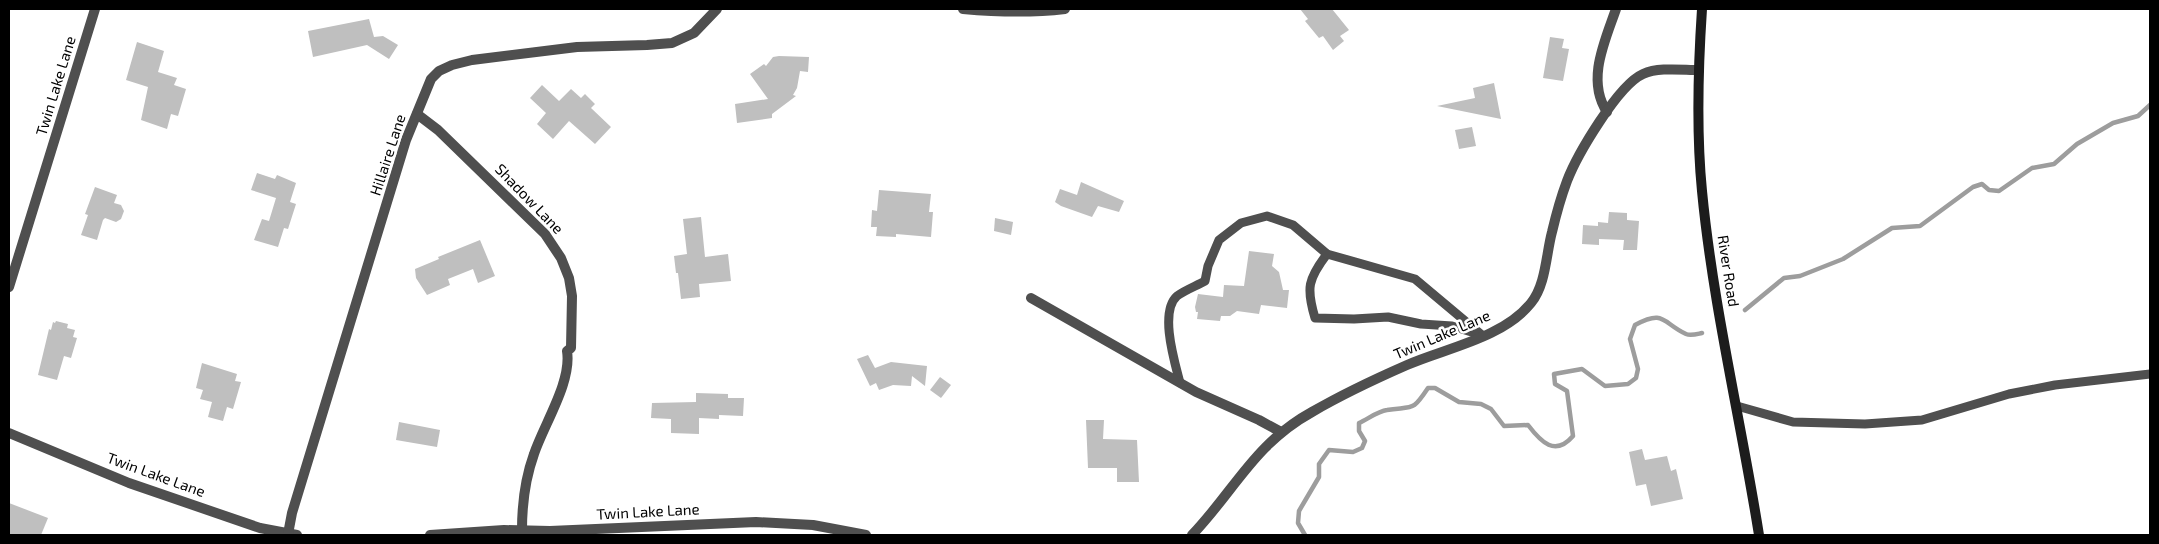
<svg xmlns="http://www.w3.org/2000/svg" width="2159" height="544" viewBox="0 0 2159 544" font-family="'Exo 2',sans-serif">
<rect width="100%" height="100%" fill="#fff"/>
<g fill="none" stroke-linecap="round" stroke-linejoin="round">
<g stroke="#9d9d9d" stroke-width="4.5">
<path d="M1745,310L1784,278L1800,276L1843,259L1892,228L1920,226L1973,187L1982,184L1989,190L1999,191L2032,168L2054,164L2077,144L2113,123L2138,116L2150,105"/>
<path d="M1305,535L1298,523L1299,511L1319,477V464L1329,450L1353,452L1362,448L1365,441L1359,431V423C1368,419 1378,411 1387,410C1414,406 1412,412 1428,388H1435L1459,402L1481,404L1491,409L1504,426L1528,425C1541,442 1555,457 1573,436L1567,391L1555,384L1554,374L1582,369L1605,386L1628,384L1636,378L1638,369L1630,339L1635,325C1665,309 1662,323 1686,334C1691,336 1697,334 1702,333"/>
</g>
</g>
<g fill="#bfbfbf">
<path d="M1300,9H1332L1349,30L1340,36L1344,41L1333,50L1323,36L1319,38L1305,21L1308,19Z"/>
<path d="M369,19L374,37L383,36L398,45L389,59L367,45L313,57L308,31Z"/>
<path d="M1550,37L1564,39L1562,48L1569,49L1563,81L1543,78Z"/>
<path d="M137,42L164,51L158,72L177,78L174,85L186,89L178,116L171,114L167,129L141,120L148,87L126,80Z"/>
<path d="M779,56L809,57L808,72L800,71L797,88L793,95L796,96L772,114V118L737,123L735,104L768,99L750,74L764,64L766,66L773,57Z"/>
<path d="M1494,83L1501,119L1437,106L1475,98L1473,88Z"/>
<path d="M542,85L559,101L571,89L581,98L585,94L595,104L591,108L611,127L595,144L569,121L553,139L537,124L546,113L530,98Z"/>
<path d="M1472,127L1476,146L1459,149L1455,130Z"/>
<path d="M257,173L275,179L277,175L296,183L290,202L296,204L288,229L284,228L278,247L254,240L262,219L269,221L276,198L251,190Z"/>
<path d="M1081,182L1124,201L1119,212L1098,206L1092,217L1061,206L1055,202L1060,189L1077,195Z"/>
<path d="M95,187L117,195L114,203L121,205L124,211L121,219L116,222L105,218L103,220L97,240L81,235L88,215L85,214Z"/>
<path d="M879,190L931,194L929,212H933L931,237L896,234V237L876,236L877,227H871L872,210L877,211Z"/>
<path d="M1609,212L1627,213V220L1639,221L1637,250H1623L1624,240L1599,239V245L1582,244L1583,225L1598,226V222L1608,223Z"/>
<path d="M701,217L705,257L728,254L731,281L699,284L700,297L681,299L678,273H676L674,256L687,254L683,219Z"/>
<path d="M995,218L1013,222L1011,235L994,231Z"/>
<path d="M480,240L495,276L478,283L473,269L448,279L450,285L427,295L416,278L415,269L439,259L438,257Z"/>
<path d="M1249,251L1274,254L1272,266L1279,272L1283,290H1289L1287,308L1261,305L1259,314L1237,311L1230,316H1221L1220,321L1197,319L1198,312H1196L1195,307L1198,294L1223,297L1224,285L1244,286Z"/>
<path d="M56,321L68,324L67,328L75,330L73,337L77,338L71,358L64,356L57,380L38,375L49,329L51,330L53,322L55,323Z"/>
<path d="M868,355L875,368L891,362L927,366L925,386L912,376L911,386L893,385L879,390L876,383L870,386L857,359Z"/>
<path d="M202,363L237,374L235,381L241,382L233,409L227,407L223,421L208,417L212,402L200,399L203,390L196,388Z"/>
<path d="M940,377L951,385L941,398L930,390Z"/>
<path d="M696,393L728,394V398H744L743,416L719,415V419L699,418V434L671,433V419L651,418L652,403L696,402Z"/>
<path d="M1086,420H1104L1103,439L1137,440L1139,482H1117V468H1088Z"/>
<path d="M399,422L440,430L437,447L396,440Z"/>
<path d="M1642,449L1645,460L1667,456L1671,471L1676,469L1683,499L1651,506L1646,484L1636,486L1629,452Z"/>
<path d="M9,503L48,518L41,535H9Z"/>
</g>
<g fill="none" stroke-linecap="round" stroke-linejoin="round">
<g stroke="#4f4f4f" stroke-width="9">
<path d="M1327,254C1308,279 1306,288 1315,318L1354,319L1388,317L1421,324L1452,326L1478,334"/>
<path d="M1180,383C1175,363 1159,312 1177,296C1185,290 1196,286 1205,281L1208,266L1219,240L1241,223L1267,216L1293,225L1327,254L1415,279L1483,336"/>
<path d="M1737,406L1793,422L1865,424L1922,420L2009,394L2055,385L2150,374"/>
</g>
<g stroke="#4f4f4f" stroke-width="10">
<path d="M963,9C997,12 1031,13 1065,9"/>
<path d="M1607,112C1586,80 1605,41 1616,9"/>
<path d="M417,114L438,130L545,234L561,258L569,278L572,296L571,348L567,351C572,382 544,424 534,454C525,479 522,503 522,530"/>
<path d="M9,287L95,9"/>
<path d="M1031,298L1196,392L1259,420L1281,432"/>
<path d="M9,433L129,483L260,528L297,535"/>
<path d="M288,534L292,513L406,140L431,79L439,71L452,65L472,60L577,47L647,45L672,43L694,33L717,9"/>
<path d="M430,535L504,530L550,531L756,522L813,525L866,535"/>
<path d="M1192,535C1235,490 1254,444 1312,412C1343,394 1375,379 1407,365C1446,348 1503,338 1531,303C1546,285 1546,254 1552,232C1556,215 1561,197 1567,181C1577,155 1618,85 1643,74C1659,67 1681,70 1699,70"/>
</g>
<path stroke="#1c1c1c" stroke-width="10" d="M1702,9C1698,69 1696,130 1702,191C1713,306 1741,421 1759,535"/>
</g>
<g text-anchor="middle" stroke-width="5" stroke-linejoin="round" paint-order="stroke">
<g font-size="15" fill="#000" stroke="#fff">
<text transform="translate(56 86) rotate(-73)" y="5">Twin Lake Lane</text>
<text transform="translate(388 155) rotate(-72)" y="5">Hillaire Lane</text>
<text transform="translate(529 199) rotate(46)" y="5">Shadow Lane</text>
<text transform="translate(1728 271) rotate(81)" y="5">River Road</text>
<text transform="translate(1442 335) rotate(-23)" y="5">Twin Lake Lane</text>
<text transform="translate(156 475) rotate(20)" y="5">Twin Lake Lane</text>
<text transform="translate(648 512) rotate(-3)" y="5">Twin Lake Lane</text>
</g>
</g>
<rect width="2159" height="544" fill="none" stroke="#000000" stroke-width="20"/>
</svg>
